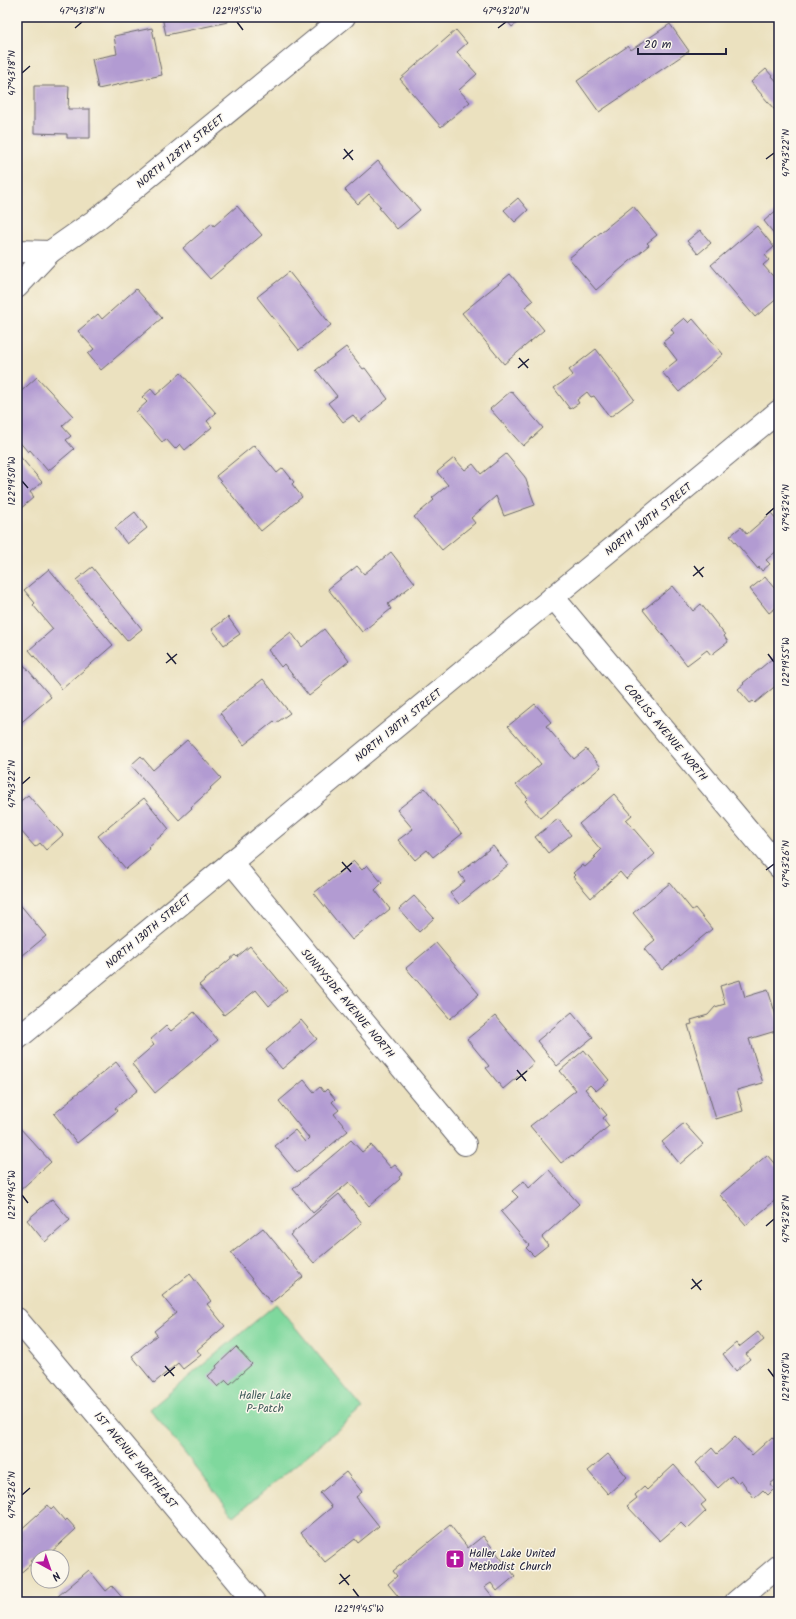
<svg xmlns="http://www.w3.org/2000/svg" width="796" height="1619" viewBox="0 0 796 1619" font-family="Kalam,sans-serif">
<rect width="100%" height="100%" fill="#fbf7ec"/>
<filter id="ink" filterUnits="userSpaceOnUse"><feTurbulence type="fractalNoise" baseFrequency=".025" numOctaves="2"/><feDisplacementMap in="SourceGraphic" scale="8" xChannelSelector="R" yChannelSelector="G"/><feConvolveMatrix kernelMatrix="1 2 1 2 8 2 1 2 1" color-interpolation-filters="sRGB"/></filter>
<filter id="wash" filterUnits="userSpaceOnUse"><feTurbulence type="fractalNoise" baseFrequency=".012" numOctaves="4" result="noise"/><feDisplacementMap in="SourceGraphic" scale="16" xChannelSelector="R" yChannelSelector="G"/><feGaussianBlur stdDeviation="0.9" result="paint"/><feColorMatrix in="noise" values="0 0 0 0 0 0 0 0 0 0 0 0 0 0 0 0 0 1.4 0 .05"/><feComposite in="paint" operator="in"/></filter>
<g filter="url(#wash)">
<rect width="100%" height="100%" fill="#ebe1bf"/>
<path fill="#7fd89d" stroke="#507d6c" d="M276,1304L363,1409L234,1516L150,1409Z"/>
<g id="blocks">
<g fill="#b29bd2">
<path d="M162,17H227L228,22L166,35Z"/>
<path d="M504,17H524L512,27Z"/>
<path d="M670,24L689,51L599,112L577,81L628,46L631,50Z"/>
<path d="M152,28L162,75L98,89L92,59L117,54L114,36Z"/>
<path d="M456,30L467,43L457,52L477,74L459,90L470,102L441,127L400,79Z"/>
<path d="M766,69L779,84V115L751,82Z"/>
<path d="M34,86H69L68,109H90V138H67V134L34,133Z"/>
<path d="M378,161L420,210L397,229L379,208L381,207L369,194L358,204L345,190Z"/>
<path d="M518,198L528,210L515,222L504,210Z"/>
<path d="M237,206L262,235L210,279L183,248L212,223L214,226Z"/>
<path d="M633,206L657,235L647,243L649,245L596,290L569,258Z"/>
<path d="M779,208V240L764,221Z"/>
<path d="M757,226L774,247L765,255L769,260L763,265L779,283V297L755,317L711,265Z"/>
<path d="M700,230L711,243L698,254L687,241Z"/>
<path d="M289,272L331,325L299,350L257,297Z"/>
<path d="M510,274L533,301L525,307L544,330L504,364L462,313Z"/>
<path d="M136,289L162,318L101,370L88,354L94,349L78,331L98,314L102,319Z"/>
<path d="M684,318L689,323L693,319L723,354L679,392L662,372L677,360L663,342L674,333L671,329Z"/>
<path d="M346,347L363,369L365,368L388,399L359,422L353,415L343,422L328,403L337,396L316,370Z"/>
<path d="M596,349L634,399L610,417L594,396L591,397L587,392L577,400L579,403L570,409L554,388L573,375L569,370Z"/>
<path d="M181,373L216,413L207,421L212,427L185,450L180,444L175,449L166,439L162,442L136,412L147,402L142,397L151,389L156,395Z"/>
<path d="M37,377L73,416L62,426L71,436L66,440L74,449L48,471L30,450L28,452L17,439V429L21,426L17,421V395Z"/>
<path d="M511,391L543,428L523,446L490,409Z"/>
<path d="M254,445L277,473L283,468L294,482L292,484L302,497L261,531L216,476Z"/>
<path d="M17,453L42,482L30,492L34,497L19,510L17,507Z"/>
<path d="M506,454L525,477L535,505L504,516L496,496L471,518L475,523L442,550L414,517L434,500L432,498L448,485L437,472L454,458L465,470L473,464L481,474Z"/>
<path d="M135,512L147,528L127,544L115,528Z"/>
<path d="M771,513L779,522V549L766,560L770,564L762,571L759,567L758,569L730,536L741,527L747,534Z"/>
<path d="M391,552L415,583L388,604L391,609L362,632L328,589L357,566L364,574Z"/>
<path d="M92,567L142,629L127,641L76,580Z"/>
<path d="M49,569L113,645L62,689L29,650L53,629L33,605L35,603L24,590Z"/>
<path d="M765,577L779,594V605L769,613L750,589Z"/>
<path d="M673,586L693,611L701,604L725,635L724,636L728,642L711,655L707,650L687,665L643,610Z"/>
<path d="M228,617L240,634L224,645L212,629Z"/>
<path d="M324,629L349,661L321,683L323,685L309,696L284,664L281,667L268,650L291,632L302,647Z"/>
<path d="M779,653V683L755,703L753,701L750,703L738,689L744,684L743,683Z"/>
<path d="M18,658L51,697L17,726V659Z"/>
<path d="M263,679L290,713L276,723L274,721L244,745L220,713Z"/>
<path d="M535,704L551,722L546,726L574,759L586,749L601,767L540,818L525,801L528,798L516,785L541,764L508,726Z"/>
<path d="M187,740L221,778L210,788L211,789L191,807L192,808L179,820L131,765L141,756L153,770Z"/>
<path d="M425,788L462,834L433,857L427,850L415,860L398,840L413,829L397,810Z"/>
<path d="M614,794L632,815L626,820L655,854L626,879L620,872L591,898L573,877L575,875L573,873L582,865L585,867L596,857H594L601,850L579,824Z"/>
<path d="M28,795L63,835L46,850L40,843L35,847L20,830L17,832V804Z"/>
<path d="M144,798L169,829L148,847L150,849L126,869L98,836Z"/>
<path d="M558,819L571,835L548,853L535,837Z"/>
<path d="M493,846L508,865L459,904L450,893L465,881L459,873Z"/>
<path d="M354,861L362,870L367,865L382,883L375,890L390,909L352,940L314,893Z"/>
<path d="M670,883L692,910L695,908L712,929L662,970L644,949L655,940L633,913Z"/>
<path d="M414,896L434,918L419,932L399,909Z"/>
<path d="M18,902L46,936L17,960V903Z"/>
<path d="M436,943L479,994L450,1019L406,968Z"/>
<path d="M250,946L287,990L269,1006L256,990L224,1015L199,985L235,955L237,957Z"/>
<path d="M740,980L745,997L768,990L779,1025V1030L749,1039L763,1083L737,1090L743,1111L716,1119L688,1025L692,1024L691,1020L708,1015L715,1007L725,1004L720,986Z"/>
<path d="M194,1012L218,1040L155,1093L132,1064L154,1045L150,1040L166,1026L171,1031Z"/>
<path d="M572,1012L593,1037L557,1066L537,1041Z"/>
<path d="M495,1016L534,1063L503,1089L486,1068L489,1066L467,1039Z"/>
<path d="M301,1020L317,1039L282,1069L266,1050Z"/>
<path d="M584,1050L609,1080L596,1091L590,1085L585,1089L607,1115L603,1118L609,1126L573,1156L572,1155L561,1163L530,1126L576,1090L560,1071Z"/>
<path d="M116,1062L138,1090L115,1108L117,1111L77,1143L54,1114L70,1101L69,1100Z"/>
<path d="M304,1080L314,1092L320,1087L324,1092L327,1089L335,1099L332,1102L339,1110L334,1114L348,1131L297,1173L275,1146L295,1130L305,1142L309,1138L279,1101Z"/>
<path d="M684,1123L703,1144L680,1164L662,1142Z"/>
<path d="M19,1127L51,1162L17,1193V1129Z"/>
<path d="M351,1140L362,1152L371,1145L391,1168L395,1165L403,1174L399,1177L400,1179L369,1206L349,1182L313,1213L293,1189Z"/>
<path d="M767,1155L779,1169V1197L746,1225L720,1195Z"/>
<path d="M549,1170L579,1204L542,1237L548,1245L534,1256L526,1248L529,1245L501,1212L518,1197L512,1191L524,1181L529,1188Z"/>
<path d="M339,1194L362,1223L314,1263L290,1235Z"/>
<path d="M52,1199L70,1220L45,1242L27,1220Z"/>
<path d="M263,1228L303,1277L271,1303L231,1253Z"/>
<path d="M190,1274L211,1301L207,1304L225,1326L197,1350L201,1355L183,1369L178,1363L154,1383L132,1356L157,1335L154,1331L176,1313L162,1296Z"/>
<path d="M758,1332L764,1340L746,1354L750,1359L736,1371L723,1354L736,1343L739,1347Z"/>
<path d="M236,1347L252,1364L230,1384L226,1380L218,1387L208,1376L217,1368L216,1366Z"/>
<path d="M735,1437L752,1455L772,1437L779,1444V1464L775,1467L779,1472V1477L770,1484L774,1489L768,1495L763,1490L754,1498L741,1480L737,1483L731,1476L718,1488L696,1463L712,1448L717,1454Z"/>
<path d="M608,1454L627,1477L608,1494L588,1471Z"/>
<path d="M674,1465L706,1501L701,1505L706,1511L687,1529L681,1523L660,1541L627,1506L637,1498L635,1495L644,1487L647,1490Z"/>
<path d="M346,1472L362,1492L356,1497L379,1526L358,1543L355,1539L325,1562L301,1533L332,1507L320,1493Z"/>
<path d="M48,1505L51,1509L53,1507L65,1521L67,1519L76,1529L46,1557H38V1562L34,1558L30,1561L32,1563L17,1576V1550L22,1545L17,1540V1533Z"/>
<path d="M450,1525L468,1548L483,1536L515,1576L497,1591L491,1583L485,1587L497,1602H401L402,1601L388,1584L397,1576L393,1571Z"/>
<path d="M89,1570L106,1591L112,1586L126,1602H63L58,1596Z"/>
</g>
</g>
</g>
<g filter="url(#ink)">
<use href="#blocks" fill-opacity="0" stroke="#686569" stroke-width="1"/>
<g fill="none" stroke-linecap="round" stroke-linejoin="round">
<g stroke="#686569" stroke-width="24">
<g id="minor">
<path d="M17,287L50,252"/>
<path d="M553,597L779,867"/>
<path d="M231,862L465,1144"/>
<path d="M736,1602L779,1566"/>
</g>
</g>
<g stroke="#686569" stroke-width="24">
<g id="tertiary">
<path d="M17,251L50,252L97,219L344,17"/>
<path d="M17,1319L254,1602"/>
</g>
</g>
<g stroke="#686569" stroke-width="24">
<path id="secondary" d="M17,1039L779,411"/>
</g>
<use href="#minor" stroke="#fff" stroke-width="22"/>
<use href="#tertiary" stroke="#fff" stroke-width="22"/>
<use href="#secondary" stroke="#fff" stroke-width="22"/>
</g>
</g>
<path fill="none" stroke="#22223b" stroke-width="1.5" d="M237,22L243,30M75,28L82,22M498,28L506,22M22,73L30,66M344,149L353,160M343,159L353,150M766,159L774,153M519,358L528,368M518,368L529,359M22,481L28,488M766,515L774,508M694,566L703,577M693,576L704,567M167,653L176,664M768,654L774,662M166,663L177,654M22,784L30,777M342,862L351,872M766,870L774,864M341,872L352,863M517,1070L526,1081M516,1080L527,1071M22,1195L28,1203M766,1226L774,1219M692,1279L701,1290M691,1289L702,1280M165,1366L174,1376M768,1369L774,1377M164,1376L175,1367M22,1495L30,1488M340,1574L349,1585M339,1584L350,1575M353,1589L359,1597"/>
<defs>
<g id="church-square" transform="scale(1)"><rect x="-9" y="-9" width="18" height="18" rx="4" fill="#b5179e" stroke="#fbf7ec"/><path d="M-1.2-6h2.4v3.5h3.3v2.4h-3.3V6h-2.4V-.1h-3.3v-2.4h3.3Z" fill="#fff"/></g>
</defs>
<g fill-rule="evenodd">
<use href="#church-square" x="455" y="1559"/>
</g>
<g text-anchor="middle" stroke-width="3" stroke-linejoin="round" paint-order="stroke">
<g font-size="11" fill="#22223b" stroke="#fbf7ec">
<text transform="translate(180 151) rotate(-39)" y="4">NORTH 128TH STREET</text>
<text transform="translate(648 519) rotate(-39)" y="4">NORTH 130TH STREET</text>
<text transform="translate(398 725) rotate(-39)" y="4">NORTH 130TH STREET</text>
<text transform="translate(666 732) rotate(50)" y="4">CORLISS AVENUE NORTH</text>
<text transform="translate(148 931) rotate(-40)" y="4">NORTH 130TH STREET</text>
<text transform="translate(348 1003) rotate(50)" y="4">SUNNYSIDE AVENUE NORTH</text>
<text transform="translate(136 1460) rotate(50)" y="4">1ST AVENUE NORTHEAST</text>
</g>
<g font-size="11" fill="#3e5958" stroke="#fbf7ec">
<text x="265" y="1399">Haller Lake<tspan x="265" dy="13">P-Patch</tspan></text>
</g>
<g font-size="11" fill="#22223b" stroke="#fbf7ec" text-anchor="start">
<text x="469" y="1557">Haller Lake United<tspan x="469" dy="13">Methodist Church</tspan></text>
</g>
</g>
<rect width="796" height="1619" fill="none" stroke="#fbf7ec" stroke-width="44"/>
<g transform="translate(50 1569) rotate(140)"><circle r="19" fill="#fbf7ec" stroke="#a4a2a5"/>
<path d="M0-3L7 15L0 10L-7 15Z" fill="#b5179e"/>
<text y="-6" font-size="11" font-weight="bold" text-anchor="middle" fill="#22223b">N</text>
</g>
<path d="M638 48v6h88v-6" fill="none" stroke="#22223b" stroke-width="2"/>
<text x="644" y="48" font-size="12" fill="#22223b" stroke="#fbf7ec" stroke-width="3" paint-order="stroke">20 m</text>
<rect x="22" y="22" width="752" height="1575" fill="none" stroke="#22223b" stroke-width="1.5"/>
<g font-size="10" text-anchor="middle" fill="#22223b">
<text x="82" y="14">47°43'18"N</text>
<text x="237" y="14">122°19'55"W</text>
<text x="506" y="14">47°43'20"N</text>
<text transform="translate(11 73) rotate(-90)" y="4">47°43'18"N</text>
<text transform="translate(785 153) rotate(-90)" y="4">47°43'22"N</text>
<text transform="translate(11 481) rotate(-90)" y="4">122°19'50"W</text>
<text transform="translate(785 508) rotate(-90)" y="4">47°43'24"N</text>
<text transform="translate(785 662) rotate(-90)" y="4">122°19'55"W</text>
<text transform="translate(11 784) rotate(-90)" y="4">47°43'22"N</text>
<text transform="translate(785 864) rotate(-90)" y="4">47°43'26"N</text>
<text transform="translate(11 1195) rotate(-90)" y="4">122°19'45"W</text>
<text transform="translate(785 1219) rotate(-90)" y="4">47°43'28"N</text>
<text transform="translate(785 1377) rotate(-90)" y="4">122°19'50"W</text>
<text transform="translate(11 1495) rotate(-90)" y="4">47°43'26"N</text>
<text x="359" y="1612">122°19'45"W</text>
</g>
</svg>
